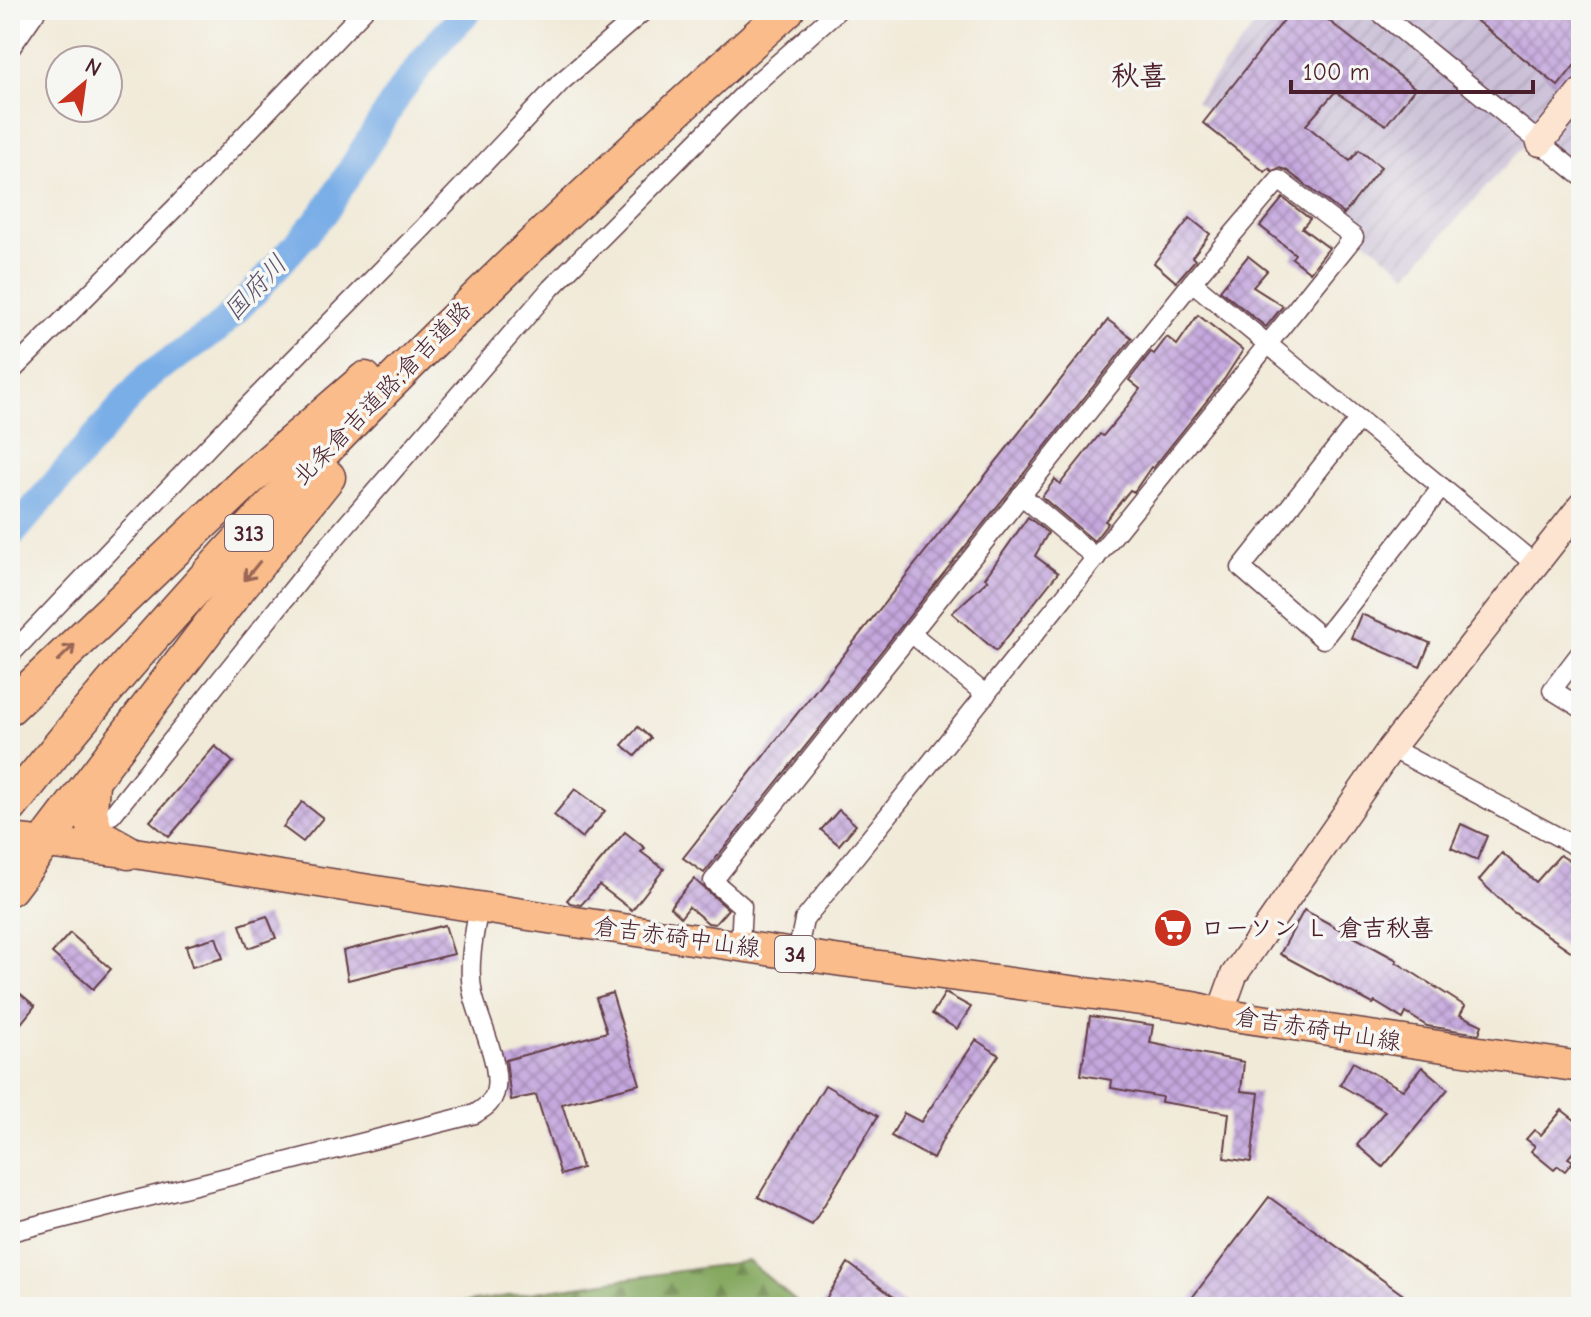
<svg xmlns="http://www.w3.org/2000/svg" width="1591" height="1317" viewBox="0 0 1591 1317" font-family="'Comic Neue','Klee One',sans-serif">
<defs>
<pattern id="industrial-furrows" width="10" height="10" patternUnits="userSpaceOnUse" patternTransform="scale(2)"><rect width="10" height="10" fill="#cabfd7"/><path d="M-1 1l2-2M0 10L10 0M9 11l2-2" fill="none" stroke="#afa4b9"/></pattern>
<pattern id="forest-firs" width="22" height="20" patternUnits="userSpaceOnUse" patternTransform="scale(2)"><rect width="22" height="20" fill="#83a75d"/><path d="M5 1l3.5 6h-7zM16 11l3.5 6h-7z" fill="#6d874d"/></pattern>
<pattern id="building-cross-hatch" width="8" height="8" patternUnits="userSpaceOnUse" patternTransform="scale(2)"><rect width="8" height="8" fill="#c5a8de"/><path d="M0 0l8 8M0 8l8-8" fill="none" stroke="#a288b4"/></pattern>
</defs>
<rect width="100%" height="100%" fill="#f6f6f2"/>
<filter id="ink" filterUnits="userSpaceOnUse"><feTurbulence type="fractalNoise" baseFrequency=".0125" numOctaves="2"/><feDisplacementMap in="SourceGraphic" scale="16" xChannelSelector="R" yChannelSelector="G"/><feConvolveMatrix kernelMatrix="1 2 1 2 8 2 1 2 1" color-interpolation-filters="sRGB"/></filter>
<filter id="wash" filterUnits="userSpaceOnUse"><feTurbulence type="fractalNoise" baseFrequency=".006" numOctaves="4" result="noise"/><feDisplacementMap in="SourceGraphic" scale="32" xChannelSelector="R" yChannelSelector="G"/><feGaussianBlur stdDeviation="1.8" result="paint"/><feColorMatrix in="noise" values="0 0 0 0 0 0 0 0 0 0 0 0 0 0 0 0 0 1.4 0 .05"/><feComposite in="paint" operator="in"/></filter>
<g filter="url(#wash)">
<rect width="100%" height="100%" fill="#f1ead8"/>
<path fill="url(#industrial-furrows)" d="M1267,10H1581V169L1529,140L1407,274L1196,101Z"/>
<path fill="url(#forest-firs)" stroke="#666344" stroke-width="2" d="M748,1261L804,1307H433Z"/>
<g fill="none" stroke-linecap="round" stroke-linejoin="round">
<path stroke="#7aaee7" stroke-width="28" d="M10,536L148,376L216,330L256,290L324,213L403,87L439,41L469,10"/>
</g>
<g id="blocks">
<g fill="url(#building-cross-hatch)">
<path d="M1292,10H1315L1415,88L1386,125L1335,92L1306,125L1350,161L1359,150L1381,167L1344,214L1286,170L1280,168L1272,171L1269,168L1265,172L1203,123Z"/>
<path d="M1463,10H1581V57L1558,86Z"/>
<path d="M1283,198L1310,219L1302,228L1329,248L1310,272L1292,258L1295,254L1260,226Z"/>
<path d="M1190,218L1210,234L1192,257L1195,260L1176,282L1154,263Z"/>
<path d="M1248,256L1267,271L1253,287L1283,306L1266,327L1220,290Z"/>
<path d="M1198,315L1243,350L1225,378L1153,468L1151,467L1134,492L1130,490L1105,521L1108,523L1094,541L1042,497L1055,479L1060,484L1100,434L1103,436L1123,412L1140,389L1129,380L1151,352L1154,354L1167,337L1177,345Z"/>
<path d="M1108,320L1132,338L704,873L683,858Z"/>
<path d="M1028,517L1048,533L1035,556L1058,573L996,651L952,613L988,580L985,578Z"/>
<path d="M1361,614L1430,643L1420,667L1351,638Z"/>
<path d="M638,727L651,738L635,756L622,745Z"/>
<path d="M215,746L233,762L169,837L150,821Z"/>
<path d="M575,789L605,811L582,838L554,815Z"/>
<path d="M302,802L323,818L303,842L283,827Z"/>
<path d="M839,810L856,825L839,845L821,830Z"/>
<path d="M1461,824L1487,836L1477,860L1451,848Z"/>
<path d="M625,832L645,848L641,852L664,869L632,910L599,885L581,905L570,903L567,900Z"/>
<path d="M1502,853L1536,882L1560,855L1581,868V958L1512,911L1479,880Z"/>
<path d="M694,879L728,909L715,924L708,923L689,907L681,917L670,907Z"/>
<path d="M1304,910L1397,960L1396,962L1465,1006L1460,1015L1482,1025L1479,1034L1427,1026L1406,1013L1403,1019L1375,1002L1373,1004L1280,954Z"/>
<path d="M267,916L276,938L248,948L240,925Z"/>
<path d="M445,925L454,954L348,980L343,951Z"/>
<path d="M70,933L111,969L93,989L52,953Z"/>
<path d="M216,937L223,958L192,967L186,946Z"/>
<path d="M10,985L35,1006L10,1037Z"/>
<path d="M612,993L640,1084L562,1104L582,1168L561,1175L536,1095L511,1100L506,1060L607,1032L596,998Z"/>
<path d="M945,993L971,1007L957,1029L932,1014Z"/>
<path d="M1090,1016L1153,1025L1150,1043L1244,1062L1241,1091L1259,1093L1251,1162L1224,1158L1229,1113L1161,1102L1162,1097L1111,1088L1112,1080L1081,1075Z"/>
<path d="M976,1040L999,1055L945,1135L933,1159L891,1136L904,1113L921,1122Z"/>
<path d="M1353,1062L1403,1090L1422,1067L1448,1089L1383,1167L1357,1145L1385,1111L1340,1085Z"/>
<path d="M825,1085L878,1116L812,1225L758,1197Z"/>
<path d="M1562,1110L1581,1125V1143L1568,1158L1573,1161L1565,1171L1558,1166L1554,1170L1531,1151L1535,1146L1526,1139L1534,1130L1541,1135Z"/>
<path d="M1269,1197L1406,1297L1399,1307H1185Z"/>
<path d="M848,1263L907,1307H821Z"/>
</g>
</g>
</g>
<g filter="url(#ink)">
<use href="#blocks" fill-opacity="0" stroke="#633d45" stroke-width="2"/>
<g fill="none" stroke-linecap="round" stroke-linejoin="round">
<g stroke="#633d45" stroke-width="21">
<g id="street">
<path d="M1377,10L1581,176"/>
<path d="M10,49L37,10"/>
<path d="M1192,282L1535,564"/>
<path d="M10,373L176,207L364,10"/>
<path d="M1359,419L1241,568L1323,639L1442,487"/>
<path d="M1021,495L1096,558"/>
<path d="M911,633L986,695"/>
<path d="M1581,652L1552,690L1581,708"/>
<path d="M10,655L231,423L423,228L561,82L645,10"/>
<path d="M1391,748L1581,849"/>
<path d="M112,815L316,560L551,288L749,89L838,10"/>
<path d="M740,946L742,906L713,881L1192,282L1279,180L1354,237L804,920L797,954"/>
<path d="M10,1232L475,1114C480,1110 487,1107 490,1102C510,1080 478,1020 473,994C467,967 474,934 479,907"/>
</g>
</g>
<g stroke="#633d45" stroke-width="29">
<g id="secondary">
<path d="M1540,143L1581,92"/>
<path d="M1220,1014L1234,975L1391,748L1581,506"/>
</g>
</g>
<g stroke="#633d45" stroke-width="33">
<path id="primary" d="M10,839L128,852L548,918L842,961L1194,1007L1220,1014L1581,1067"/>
</g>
<g stroke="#633d45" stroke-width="37">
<g id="highway">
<path d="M10,707L248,480L365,379"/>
<path d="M92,784L90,812L96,834L128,852"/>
<path d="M10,807C241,516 510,258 787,10"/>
<path d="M10,888L237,590L328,477"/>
</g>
</g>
<use href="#street" stroke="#fff" stroke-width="18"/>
<use href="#secondary" stroke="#fde4d0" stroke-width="26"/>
<use href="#primary" stroke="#f9bc8a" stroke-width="30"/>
<use href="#highway" stroke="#f9bc8a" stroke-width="34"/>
</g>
<defs><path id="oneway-shaft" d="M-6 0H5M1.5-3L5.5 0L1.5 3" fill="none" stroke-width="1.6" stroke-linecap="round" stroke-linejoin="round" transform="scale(2)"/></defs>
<g stroke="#996656">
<use href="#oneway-shaft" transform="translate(252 571) rotate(129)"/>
<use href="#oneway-shaft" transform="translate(66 653) rotate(-44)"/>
</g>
</g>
<defs>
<g id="supermarket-disc" transform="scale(2)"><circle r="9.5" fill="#c8321e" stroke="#f6f6f2"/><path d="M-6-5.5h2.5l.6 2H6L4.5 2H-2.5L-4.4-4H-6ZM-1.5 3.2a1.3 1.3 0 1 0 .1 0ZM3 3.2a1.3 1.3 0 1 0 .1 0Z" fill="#fff"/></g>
</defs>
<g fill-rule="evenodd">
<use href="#supermarket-disc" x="1173" y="928"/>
</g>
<g text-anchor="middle" stroke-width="7" stroke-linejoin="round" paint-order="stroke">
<g fill="#f6f6f2" stroke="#7e6067" stroke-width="2">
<rect x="225" y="515" width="48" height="36" rx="6"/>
<rect x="775" y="936" width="40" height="36" rx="6"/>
</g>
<g font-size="22" font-weight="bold" fill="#4a1f2b">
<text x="249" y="541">313</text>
<text x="795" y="962">34</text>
</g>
<g font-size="24" fill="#4a1f2b" stroke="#f6f6f2">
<text transform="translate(382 393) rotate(-46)" y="8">北条倉吉道路;倉吉道路</text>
<text transform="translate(677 937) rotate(8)" y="8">倉吉赤碕中山線</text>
<text transform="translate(1318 1029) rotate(9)" y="8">倉吉赤碕中山線</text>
</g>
<g font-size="24" font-weight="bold" fill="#4a1f2b" stroke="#f6f6f2" text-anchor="start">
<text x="1201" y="936">ローソン Ｌ 倉吉秋喜</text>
</g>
<g font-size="26" font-style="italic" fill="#5b516d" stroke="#f6f6f2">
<text transform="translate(255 287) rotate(-47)" y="9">国府川</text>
</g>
<g font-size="28" font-weight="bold" fill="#4a1f2b" stroke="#f6f6f2">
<text x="1139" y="85">秋喜</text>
</g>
</g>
<rect width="1591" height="1317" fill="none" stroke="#f6f6f2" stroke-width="40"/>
<g transform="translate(84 84) rotate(29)"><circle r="38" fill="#f6f6f2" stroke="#b1a0a2" stroke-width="2"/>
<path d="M0-6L14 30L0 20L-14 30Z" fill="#c8321e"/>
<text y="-12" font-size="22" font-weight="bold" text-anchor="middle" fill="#4a1f2b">N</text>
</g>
<path d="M1291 80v12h242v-12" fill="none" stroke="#4a1f2b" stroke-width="4"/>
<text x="1303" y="80" font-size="24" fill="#4a1f2b" stroke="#f6f6f2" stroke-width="6" paint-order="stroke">100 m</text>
</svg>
